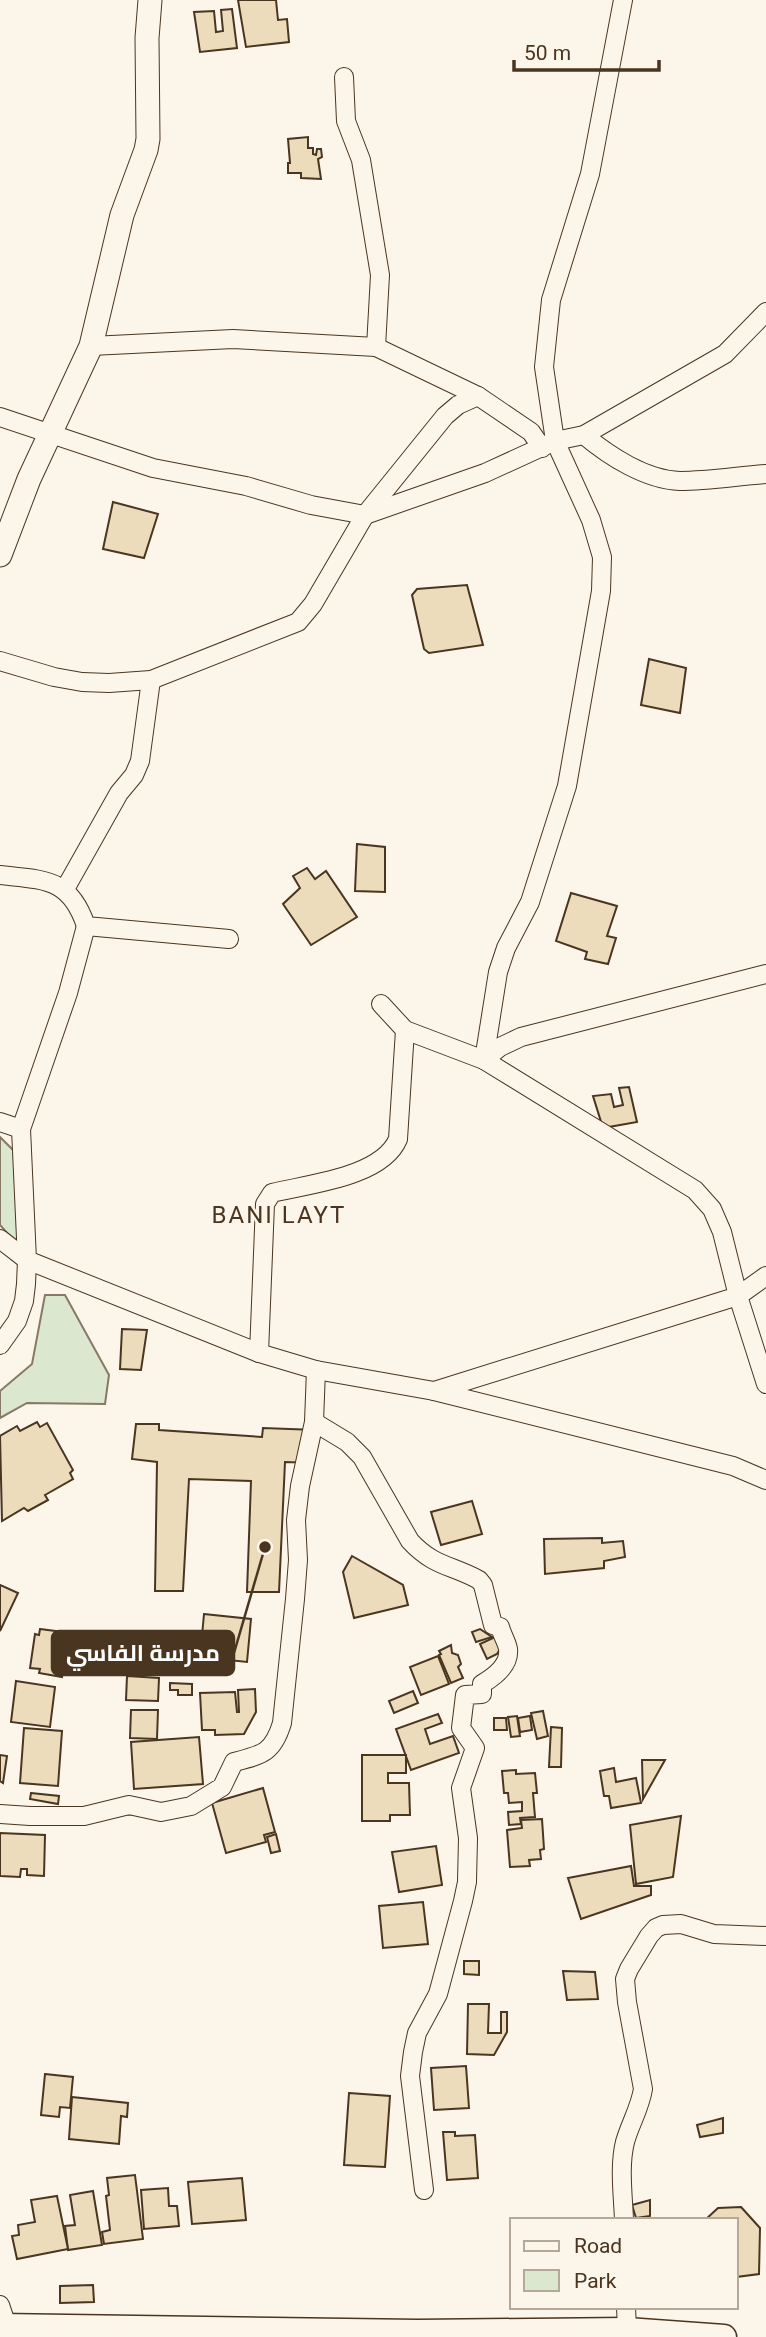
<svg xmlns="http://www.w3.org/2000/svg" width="766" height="2337" viewBox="0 0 766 2337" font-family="Roboto,Cairo,sans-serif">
<rect width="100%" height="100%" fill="#fbf6e9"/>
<g fill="#dce7d0" stroke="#887966" stroke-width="2">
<path d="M0,1137L16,1153L26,1254L0,1225Z"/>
<path d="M45,1295H65L109,1375L105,1404L27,1403L0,1418V1391L32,1364Z"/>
</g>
<g fill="#ecdcbc" stroke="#4a3520" stroke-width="2">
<path d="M238,0H276L278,20L287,19L289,42L246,47Z"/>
<path d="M232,9L237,48L200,52L194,12L214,11L216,32L223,31L221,10Z"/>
<path d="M308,137V148H313V154L316,155L317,149H321L322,157L318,159L321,179L301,178V173H288V163H290L288,139Z"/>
<path d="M113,502L158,514L144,558L103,549Z"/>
<path d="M467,585L483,645L429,653L424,649L412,595L417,589Z"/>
<path d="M649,659L686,668L680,713L641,705Z"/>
<path d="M357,844L385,847V892L355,891Z"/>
<path d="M307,868L315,879L326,871L357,917L311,945L283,904L300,888L293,876Z"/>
<path d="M571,893L617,906L607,936L616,938L608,964L585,959L587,952L556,941Z"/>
<path d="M629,1087L637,1122L603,1128L593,1096L611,1094L614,1107L623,1105L619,1088Z"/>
<path d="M122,1329L147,1330L141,1370L120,1369Z"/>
<path d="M37,1422L40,1427L47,1423L73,1470L70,1473L73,1479L45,1495L48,1500L28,1511L24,1508L2,1521L0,1436L17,1426L20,1431Z"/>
<path d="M136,1424H159V1430L262,1437L263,1428L316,1430L314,1463L285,1462L279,1592H247L251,1481L189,1479L183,1591H155L157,1462L132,1459Z"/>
<path d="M472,1501L482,1534L441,1545L431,1512Z"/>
<path d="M602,1538V1543L623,1541L625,1557L604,1561V1568L545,1574L544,1539Z"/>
<path d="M352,1556L403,1585L408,1605L354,1618L343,1572Z"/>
<path d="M0,1585L18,1593L0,1631Z"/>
<path d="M204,1614L251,1619L247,1662L200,1657Z"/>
<path d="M40,1629L63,1632L65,1637L74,1638L70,1660L65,1658L62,1677L39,1673L40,1669L30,1668L35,1634L39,1635Z"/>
<path d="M480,1629L492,1637L476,1642L472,1632Z"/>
<path d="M495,1637L500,1649L497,1654L487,1659L480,1644Z"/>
<path d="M451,1645L452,1653L458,1655L461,1664L458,1667L463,1678L451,1683L439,1655L441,1654L439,1651Z"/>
<path d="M438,1656L449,1684L421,1695L410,1667Z"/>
<path d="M127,1676L159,1678L158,1701L126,1700Z"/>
<path d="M16,1681L55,1687L50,1727L11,1722Z"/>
<path d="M170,1683L192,1684V1695H178V1690H170Z"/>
<path d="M255,1689L256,1712L244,1734L215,1735V1730H202L200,1693L235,1692L237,1712H239L238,1690Z"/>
<path d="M413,1691L418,1703L394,1713L389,1701Z"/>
<path d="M131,1710H158L157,1739L130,1738Z"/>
<path d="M543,1711L548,1736L537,1739L531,1713Z"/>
<path d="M438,1714L442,1723L425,1729L430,1744L453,1736L459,1753L411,1770L396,1729Z"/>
<path d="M517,1716L520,1736L511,1737L508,1717Z"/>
<path d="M530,1716L532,1730L520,1732L518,1718Z"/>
<path d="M494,1718H506L507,1730H494Z"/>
<path d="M551,1727L562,1728L561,1767H549Z"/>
<path d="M24,1728L62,1731L58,1786L20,1783Z"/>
<path d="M199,1737L203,1784L134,1789L131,1742Z"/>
<path d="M0,1755L7,1756L3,1783L0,1781Z"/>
<path d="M362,1755H406V1773H388V1783H409L410,1815H390V1821H362Z"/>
<path d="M642,1760H665L643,1799Z"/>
<path d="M614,1768L616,1782L636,1778L641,1803L611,1808L609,1796H604L600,1771Z"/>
<path d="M516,1770V1774L535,1773L537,1793H533L535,1817L520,1818L521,1824L509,1825L508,1812L522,1811V1802L509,1803L508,1793H504L502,1771Z"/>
<path d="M263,1788L275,1832L264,1835L266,1842L226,1853L212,1803Z"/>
<path d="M31,1793L59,1796L58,1804L30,1799Z"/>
<path d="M681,1816L673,1877L636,1884L630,1825Z"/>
<path d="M542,1819L544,1849L540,1850L541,1859L529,1860L530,1866L510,1867L507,1830L522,1828L521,1820Z"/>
<path d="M0,1833L45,1835L44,1876L27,1875V1869H21L20,1877L0,1876Z"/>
<path d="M276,1834L280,1851L271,1853L267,1837Z"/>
<path d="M436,1846L442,1885L399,1892L392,1852Z"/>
<path d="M631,1866L634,1886H651V1895L581,1919L568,1878Z"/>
<path d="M423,1902L428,1944L383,1948L379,1906Z"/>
<path d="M464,1961H479V1975L464,1974Z"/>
<path d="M563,1971L595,1972L598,1999L567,2000Z"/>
<path d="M468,2004H489L488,2033H501V2012H507V2032L494,2055L467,2054Z"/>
<path d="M466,2066L469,2108L434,2110L431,2068Z"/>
<path d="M45,2074L73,2077L70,2108L60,2107L59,2117L41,2115Z"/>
<path d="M349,2093L390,2096L385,2167L344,2165Z"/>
<path d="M72,2097L128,2103L127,2117L121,2116L119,2144L69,2139Z"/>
<path d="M723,2118V2133L700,2137L697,2125Z"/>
<path d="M443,2132H455V2136L475,2135L478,2178L447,2180Z"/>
<path d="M135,2175L143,2239L104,2244L102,2232L110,2230L106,2196L109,2195L107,2178Z"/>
<path d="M242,2178L246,2220L192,2224L188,2182Z"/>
<path d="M168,2188L169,2206H177L179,2226L144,2229L141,2190Z"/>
<path d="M93,2191L102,2245L68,2250L65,2226L75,2225L70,2195Z"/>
<path d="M57,2196L68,2249L17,2259L12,2236L19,2235L18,2225L35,2222L31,2200Z"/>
<path d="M650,2200V2216L636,2218L632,2205Z"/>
<path d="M741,2207L760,2228L759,2274L736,2277V2220H705L718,2208Z"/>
<path d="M93,2285L94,2302L60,2303V2286Z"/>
</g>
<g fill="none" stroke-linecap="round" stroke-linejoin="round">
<g stroke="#4a3520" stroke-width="20">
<g id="minor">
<path d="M344,77L346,121L361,160L380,275L376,347"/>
<path d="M91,346L233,339L376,347L478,396L531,432L542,448"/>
<path d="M0,417L153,468L246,486L311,505L365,515L485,473L555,441L584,435L725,354L766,312"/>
<path d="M584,435C609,456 646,480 680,481C708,481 738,476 766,474"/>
<path d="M0,661L54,677L82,682L109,683L151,680L298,622L313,604L365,515L445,416L458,405L478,396"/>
<path d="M0,875C45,880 70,878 86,926L229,939"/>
<path d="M65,889L119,793L134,775L140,761L151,680"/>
<path d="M381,1004L405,1030L484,1060L500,1047L521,1037L766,974"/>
<path d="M0,1122L21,1129"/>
<path d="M0,1239L27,1260L259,1353L316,1370L434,1391L733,1466L766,1480"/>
<path d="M766,1276L738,1296L766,1384"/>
<path d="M0,1345L17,1321L24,1301L26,1284L27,1260L21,1129L68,993L86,926"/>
<path d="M259,1353L265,1204L272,1193C309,1184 382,1177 398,1139L405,1030"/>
<path d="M434,1391L738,1296L722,1232L712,1209L695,1190L484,1060L498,972L506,948L530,902L567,786L601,591L602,557L591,520L555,441L544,367L551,300L590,174L623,0"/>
<path d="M314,1422L347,1442L362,1457L410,1541C434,1567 452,1565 479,1580L483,1585L493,1625L500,1627C502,1635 507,1642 508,1649C510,1665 494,1677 482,1684V1694L465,1695L461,1728L475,1748L461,1788L468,1838L467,1882L463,1901L438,1994L417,2033L413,2052L410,2076L424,2190"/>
<path d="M0,1814L30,1816H84L129,1805L161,1812L191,1806L222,1787L234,1762C262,1755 273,1753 282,1723L295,1599L298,1560L296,1520L300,1486L314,1422L316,1370"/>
<path d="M624,2220C623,2195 619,2166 625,2142C630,2124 640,2108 643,2089L627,2002L625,1979L629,1969L649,1936L656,1928L663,1925L681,1924L714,1934L766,1936"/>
<path d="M0,2305L10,2335"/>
<path d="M626,2307L627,2330"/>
</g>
</g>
<g stroke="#4a3520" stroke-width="25">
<path id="tertiary" d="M0,555L29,479L91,346L122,215L146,150L148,139L147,38L150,0"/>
</g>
<g stroke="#4a3520" stroke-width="27">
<path id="secondary" d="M0,2326L418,2332L627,2330L724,2337"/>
</g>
<use href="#minor" stroke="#fbf6e9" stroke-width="18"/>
<use href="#tertiary" stroke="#fbf6e9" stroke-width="23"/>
<use href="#secondary" stroke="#fbf6e9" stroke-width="24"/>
</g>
<g text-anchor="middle" stroke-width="5" stroke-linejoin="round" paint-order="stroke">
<g font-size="24" letter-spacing="2" fill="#4a3520" stroke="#fbf6e9">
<text x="279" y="1223">BANI LAYT</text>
</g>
</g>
<path fill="none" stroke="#4a3520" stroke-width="2.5" d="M265 1547L234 1653"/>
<circle fill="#4a3520" stroke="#fbf6e9" stroke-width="2.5" cx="265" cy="1547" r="7"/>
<rect fill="#4a3520" stroke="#4a3520" stroke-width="2.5" x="52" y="1631" width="182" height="44" rx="7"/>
<g font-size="23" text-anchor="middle" font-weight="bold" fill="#fff">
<text x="143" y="1661">مدرسة الفاسي</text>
</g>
<rect x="510" y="2218" width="228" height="91" fill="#fbf6e9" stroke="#b4a999" stroke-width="2"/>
<rect x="524" y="2241" width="35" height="10" fill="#fbf6e9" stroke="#b4a999" stroke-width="2"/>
<text x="574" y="2253" font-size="21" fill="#4a3520">Road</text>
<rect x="524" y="2270" width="35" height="21" fill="#dce7d0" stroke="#b4a999" stroke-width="2"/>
<text x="574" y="2288" font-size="21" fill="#4a3520">Park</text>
<path d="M514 60v10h145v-10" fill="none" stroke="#4a3520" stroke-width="3.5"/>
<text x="524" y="60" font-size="21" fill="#4a3520" stroke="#fbf6e9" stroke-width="5" paint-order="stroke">50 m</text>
</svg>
